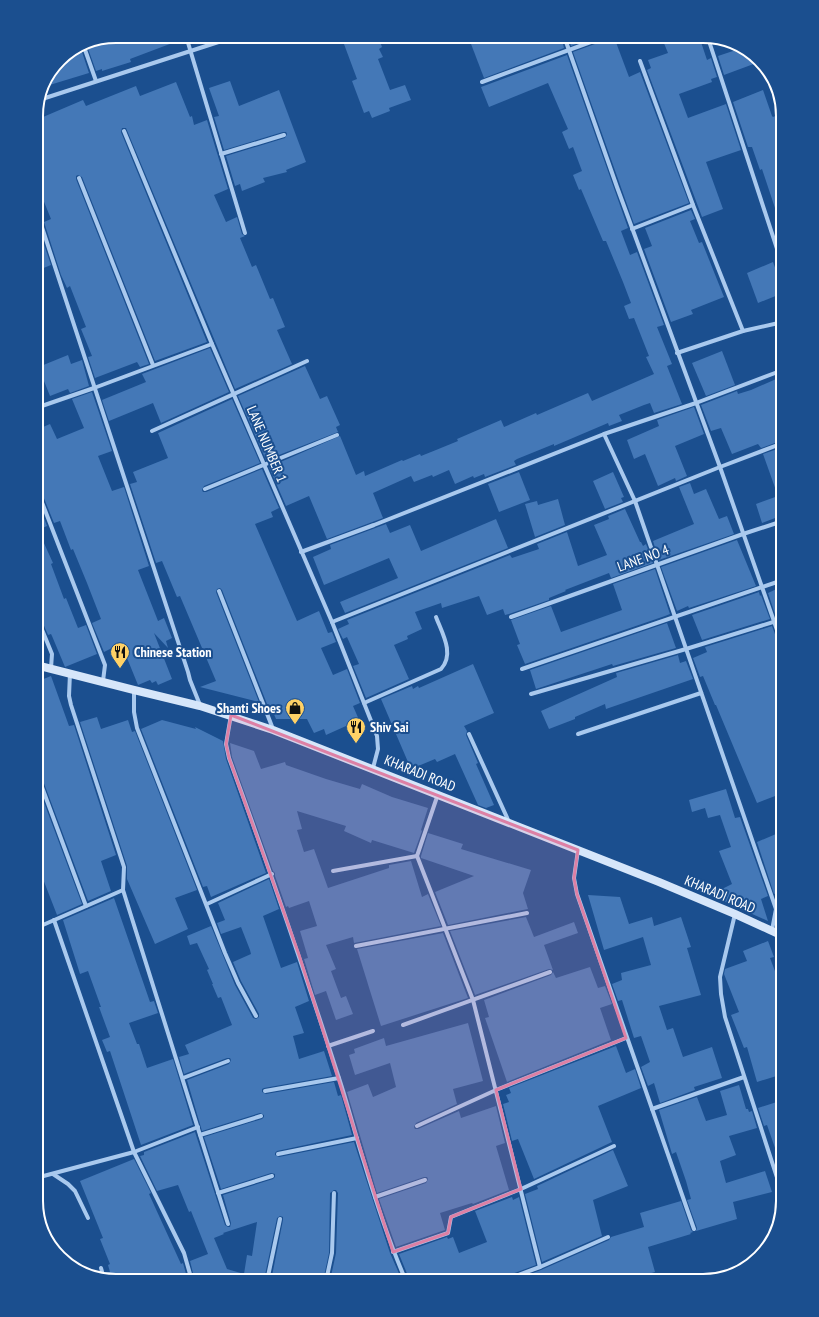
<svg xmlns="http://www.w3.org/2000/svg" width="819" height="1317" viewBox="0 0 819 1317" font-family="'PT Sans Narrow',sans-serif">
<rect width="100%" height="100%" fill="#1b4f8f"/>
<g fill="#4478b7" fill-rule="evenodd">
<path d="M116,36H183V39L130,59L131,62L102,71V69L96,71L86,43Z"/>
<path d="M341,36H378L382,47L379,49L383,57L378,59L390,90L405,85L411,100L389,108L390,111L372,118L369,111L364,113L352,81L357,79Z"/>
<path d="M468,36H561L564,48L484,78Z"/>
<path d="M568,36H590L591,38L571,46Z"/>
<path d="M661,36H699L707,60L711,58L717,77L711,79L712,82L679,94L688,118L726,104L741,150L706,162L723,209L702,217L647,70L651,68L648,60L668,53Z"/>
<path d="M614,37L629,77L640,72L689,203L634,224L573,52Z"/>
<path d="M80,46L89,73L43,87L44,81L60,59Z"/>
<path d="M742,48L748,50L759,62L724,75L718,56Z"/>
<path d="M567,55L628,228L621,231L630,255L637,252L664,325L657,327L672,364L667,366L682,404L654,413L650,403L644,405L619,415L622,421L609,426L608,423L554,446V444L517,459L514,461L516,465L485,477L484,474L474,478L473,476L455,484L449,470L433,477L432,475L414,482L411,476L373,493L383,518L327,539L309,496L286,506L269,467L340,436L356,475L364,471L365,476L402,460L403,461L420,454L421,456L436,450L458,441L457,439L501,420L504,427L536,413L537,415L588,393L592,401L654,374L646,357L649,356L634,318L629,319L624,306L631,303L623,282L606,241H603L581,189L579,190L573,175L582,171L573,147L569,149L562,132L568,129L548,83L489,107L481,87Z"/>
<path d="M230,81L239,106L279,90L306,162L286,170L287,172L263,178L265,182L242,191L240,184L235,186L226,156L285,138L287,134L286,132H283L224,150L214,117L219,116L209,88Z"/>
<path d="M176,82L190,117L192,116L194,125L207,120L228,189L214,195L226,222L237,217L242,234L245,236L240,238L252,267L256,265L270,299L273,298L285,327L277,330L292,364L235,389L126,128H122L121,132L207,342L155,361L82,177L78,175L76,176V179L149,364L140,367L137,362L95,378L88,357L92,356L81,329L86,327L70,286L67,288L61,275L44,222L51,219L36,182V120L83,100L86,106L136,86L140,96Z"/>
<path d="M763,90L772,116L773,117L782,113L783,116V134L780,136L779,138L783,149V226H781L762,169L760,170L752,147H748L733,102Z"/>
<path d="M691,210L695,219L690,221L699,243L702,242L724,297L691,310L693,314L671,322L644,249L652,246L645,228Z"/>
<path d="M37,224L51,265L36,271V225Z"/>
<path d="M773,262L783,290V293L758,303L747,273Z"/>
<path d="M210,348L229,392L161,423L153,403L109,421L102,400L146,382L142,374Z"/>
<path d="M722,351L735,385L706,396L692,363Z"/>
<path d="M68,355L71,364L82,360L89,386L70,393L68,389L50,396L44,381L36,384V368Z"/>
<path d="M305,366L320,399L327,396L340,425L336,427L338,432L266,460L238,396Z"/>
<path d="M783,376V440L761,448L758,444L732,454L721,428L711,431L701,405L737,391L738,394L751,390Z"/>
<path d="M92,392L112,451L98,456L112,491L124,487L149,566L138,570L158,621L164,618L172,638L166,641L168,648L154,633L172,679L158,685L156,681L152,683L150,680L138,685L127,658L118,662L112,648L104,652L92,623L101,619L87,583L73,549L71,550L60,521L54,523L39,486L36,484V430L50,424L57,439L84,428L72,399Z"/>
<path d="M232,399L260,463L204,486L202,490L203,492H206L262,469L279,508L271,512L273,517L255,524L297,621L319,611L328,633L332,632L336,642L321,648L333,675L347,669L360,703L353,706L363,729L349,734L346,726L326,735L324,729L314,733L307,719H276L270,705L267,704L222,590L220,588L217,589L216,592L259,702L200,687L216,681L180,596L177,597L162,561L156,563L130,484L137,482L133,472L168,458L158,433Z"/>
<path d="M694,407L704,434L675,446L687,476L676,481L675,478L658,486L645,454L634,459L627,440L659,426L657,420Z"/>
<path d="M783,447V515L762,523L756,504L778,496L763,454Z"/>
<path d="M519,472L530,500L499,512L488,484Z"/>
<path d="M613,472L624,497L621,498L623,502L605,509L593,481Z"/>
<path d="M690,483L694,494L706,489L719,519L727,516L734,534L659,560L653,541L694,524L679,487Z"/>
<path d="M36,497L47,526L38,530L53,563L51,564L64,599L66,598L78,628L86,625L97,654L65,667L52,636L51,634L48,635L39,614L36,612Z"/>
<path d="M558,499L565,525L535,537L525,504L537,501L538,505Z"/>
<path d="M625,509L640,542H641L643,546L646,544L653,563L611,578L609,573L565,590L566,591L549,598V600L509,614L505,615L503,609L487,615L479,596L442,608L441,603L415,612L422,629L407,636L408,639L394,645L409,679L366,698L353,666L359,664L347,637L343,639L338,629L349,624L347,620L510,555L512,558L539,549L537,544L567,532L578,566L607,555L594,525L609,519L608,516Z"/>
<path d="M496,519L508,548L345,613L340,602L398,578L389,558L324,585L313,557L331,549L330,545L386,524L390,533L410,525L421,551Z"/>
<path d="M737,540L756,586L689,608L688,606L677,611L661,567Z"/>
<path d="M655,569L670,614L665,616L525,664L517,645L520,644L511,620L551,606L561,632L586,623L622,610L613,584Z"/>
<path d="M783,586V616L776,617L768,593Z"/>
<path d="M759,592L760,596L761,595L770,619L702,640L692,615Z"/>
<path d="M667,623L676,648L613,666L612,664L536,689L530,670Z"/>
<path d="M36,624L41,637L36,640Z"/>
<path d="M772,626L780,648L783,650V793L757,803L716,705H715L703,676L700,677L693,658L707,652L705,647Z"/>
<path d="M678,655L680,663L686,661L693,679L606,709L605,704L575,717V719L549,729L541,711L617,677L616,673Z"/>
<path d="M473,664L494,713L464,726L467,731L466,735L478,763L476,764L494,805L486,808L478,805L455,754L437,762L435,759L411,769L381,699L412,686L413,689L418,686L419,688Z"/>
<path d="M51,676L69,726L74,725L116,855L101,861L111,891L88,901L39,770L36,768V682Z"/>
<path d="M97,717L101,729L128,720L132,732L135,731L197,890L175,898L188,929L155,944L127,879V866L80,722Z"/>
<path d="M162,720L196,729L195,727L223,741L226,759L266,873L211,897L207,886L203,887L141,729Z"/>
<path d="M230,743L254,751L261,769L285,762L286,765L326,779L360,789L362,784L392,797L428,808L421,830L422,831L414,853L372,840L371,843L344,831L346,826L297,811L302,829L297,830L304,852L314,849L328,888L389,868V865L411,861L422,897L428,894L441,926L354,943L353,937L326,945L336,969L331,971L341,998L346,996L353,1014L336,1020L326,991L315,995L304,959L308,958L300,931L317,926L309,901L289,908L288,906L286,907L275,876V873L273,871L232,757Z"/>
<path d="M36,781L82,904L57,915L36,861V839L40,837L36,828Z"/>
<path d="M726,789L735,818L740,817L768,896L761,899L768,921L710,895L732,884L719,851L731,847L720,815L708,818L705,808L692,812L689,800Z"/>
<path d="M783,831V890L774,894L757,842Z"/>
<path d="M428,833L463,844L461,849L531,870L523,893L528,909L448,925L435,892L474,876L421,858V856Z"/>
<path d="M269,879L279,909L263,916L281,968L297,962L309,1001L295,1007L304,1033L293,1036L299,1059L324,1051L332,1076L264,1088L262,1089V1092L266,1094L334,1082L338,1096L341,1095L352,1135L277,1151L275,1153V1155L279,1157L354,1142L390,1253L401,1278L391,1281H330L336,1253L338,1193L336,1190H334L330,1193L329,1253L323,1281L297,1277L296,1280L272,1276L283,1220V1217L280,1216L277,1218L265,1275H263L262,1281H195L190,1261L208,1254L191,1211L189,1212L178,1185L157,1191L140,1156L144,1155V1152L195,1132L225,1225L228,1227H230L231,1223L223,1195L273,1179L275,1177V1174L271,1173L221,1189L204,1137L262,1119L264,1117V1115L260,1113L202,1131L187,1080L229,1064L231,1060L230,1058H227L184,1074L179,1057L189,1054L185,1045L232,1025L221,997L218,998L212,984H213L207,970L209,969L197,943L190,945L187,936L211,926L235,985L253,1018L256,1019L259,1017V1014L241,981L233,962L251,954L250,950L241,927L221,934L217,923L225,920L218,903ZM257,1222L252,1256L247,1255L244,1274L227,1269L214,1238L224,1234L223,1233Z"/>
<path d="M588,895L620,897L629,924L652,917L654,926L681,917L691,947L687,948L701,995L659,1006L667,1030L673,1028L683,1057L712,1047L722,1078L694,1087L695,1090L660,1103L654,1083L648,1086L641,1067L650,1062L641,1036L634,1038L622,1000L618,1001L612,984L622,980L621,973L651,965L643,937L604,950Z"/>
<path d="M114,898L150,1002L154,1001L158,1013L129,1023L137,1044H139L147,1068L173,1059L193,1125L141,1145L110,1051L107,1052L102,1040L110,1037L99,1007H101L88,971L80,974L63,920Z"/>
<path d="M526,917L534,937L574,922L578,933L544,945L553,970L549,969L475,995L450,931Z"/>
<path d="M443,933L468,998L381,1026L357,949Z"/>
<path d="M768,941L774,957L770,958L778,979L783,977V1074L757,1082L747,1047L744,1048L731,1015L739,1012L724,974L725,969L747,961L743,951Z"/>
<path d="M590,967L598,988L605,986L612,1004L600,1008L611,1040L507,1082L485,1018L489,1017L484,1000L551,975L553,972L556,978Z"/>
<path d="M468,1023L483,1081L453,1089L457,1104L416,1123L414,1127L415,1129H418L459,1111L461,1118L496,1106L505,1143L496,1146L509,1190L473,1204L472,1203L440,1213L445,1230L396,1247L379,1199L426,1183L428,1179L427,1177H424L377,1193L347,1092L368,1084L373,1097L396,1087L390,1063L355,1075L349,1055L355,1053L354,1049L384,1038L386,1046Z"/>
<path d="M616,1046L626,1073L635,1069L641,1088L598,1106L612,1142L534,1179L518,1139L512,1141L503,1104L509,1102L506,1095L511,1093L509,1088Z"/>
<path d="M739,1085L746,1109H748L749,1112L752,1111L757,1128L729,1136L736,1155L720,1161L726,1183L765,1171L772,1192L733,1202L737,1219L696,1231L697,1228L687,1200L691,1199L686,1181L676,1152L672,1154L659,1110L697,1097L706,1121L727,1115L720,1091Z"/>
<path d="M783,1100V1165H781L767,1125L764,1126L758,1108Z"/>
<path d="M613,1150L628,1186L593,1200L602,1236L542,1262L525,1194L538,1189L537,1186Z"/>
<path d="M134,1159L151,1193L149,1194L181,1264L183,1263L188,1281H111L107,1280L106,1273L110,1272L108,1265L110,1264L100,1239L103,1238L80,1181Z"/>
<path d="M512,1197L513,1200L519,1197L536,1265L501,1278L499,1281H414L412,1275L408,1276L399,1254L447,1237L448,1239L453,1237L459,1253L487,1242L475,1211Z"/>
<path d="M681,1201L691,1230L693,1232L690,1233L691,1234L648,1247L655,1272L623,1281H512L541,1270L609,1240L611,1237L644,1227L640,1213Z"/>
</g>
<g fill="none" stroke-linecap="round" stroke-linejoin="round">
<g stroke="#a9c9ee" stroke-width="4">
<path d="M186,36L245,233"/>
<path d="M564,36L617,187L720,467L783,647"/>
<path d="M711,37L708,38L783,267"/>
<path d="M83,44L96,81"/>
<path d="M640,61L693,205L743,331"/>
<path d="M482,82L607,36"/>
<path d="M39,100L237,36"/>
<path d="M124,131L212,344L332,622L377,736L378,749L373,768"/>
<path d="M221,154L284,135"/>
<path d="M79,178L153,365"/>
<path d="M36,209L188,672L190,680L200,705"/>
<path d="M632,229L693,205"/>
<path d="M677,353L743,331L783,322"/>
<path d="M36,408L94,388L212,344"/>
<path d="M152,431L307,361"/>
<path d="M604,434L635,501L776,909L772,930"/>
<path d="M36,487L105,665L103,681"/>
<path d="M205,489L337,435"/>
<path d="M301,552L374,525L604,434L696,403L783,370"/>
<path d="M219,591L273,729"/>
<path d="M36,615L52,654L51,668"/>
<path d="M511,617L743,534L783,521"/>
<path d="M332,622L720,467L783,443"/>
<path d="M522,669L783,580"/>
<path d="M70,673L69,696L71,705L124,867L123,890L228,1224"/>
<path d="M134,690V712L137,728L225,953L238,983L256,1016"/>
<path d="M531,694L686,649L783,619"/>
<path d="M364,703L441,669C455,654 442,633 436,617"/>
<path d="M231,715L226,744L229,758C268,864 304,970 339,1078C348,1105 355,1134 364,1162C376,1202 389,1242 406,1281"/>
<path d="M469,734L509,822"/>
<path d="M578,734L701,693"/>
<path d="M36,771L86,906"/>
<path d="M438,794L417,856L473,1000L540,1267"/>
<path d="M578,850L574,878L577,894L694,1229"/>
<path d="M333,871L417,856"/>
<path d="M207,904L272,874"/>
<path d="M735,914L720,977L721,994L725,1017L783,1196"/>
<path d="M54,920L134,1152L184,1253L192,1281"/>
<path d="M36,928L123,890"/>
<path d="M356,946L527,913"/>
<path d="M403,1025L550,972"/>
<path d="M328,1046L373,1031"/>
<path d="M183,1078L228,1061"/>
<path d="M265,1091L339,1078"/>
<path d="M652,1109L744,1077"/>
<path d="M417,1126L496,1090L626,1038"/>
<path d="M200,1135L261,1116"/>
<path d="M278,1154L357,1138"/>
<path d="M53,1174L68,1184L75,1191L88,1218"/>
<path d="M36,1178L134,1152L198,1127"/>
<path d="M218,1193L272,1176"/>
<path d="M375,1197L425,1180"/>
<path d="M393,1252L448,1233L451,1217L521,1189L614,1146"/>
<path d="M101,1268L104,1279"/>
<path d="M267,1281L280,1219"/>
<path d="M326,1281L332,1253L334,1193"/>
<path d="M502,1281L540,1267L608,1237"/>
</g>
<path stroke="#d6e6fa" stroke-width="8" d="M36,665L134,690L200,706L273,730L659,882L735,914L783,936"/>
</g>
<path fill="#dd80a5" fill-opacity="0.2" stroke="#dd80a5" stroke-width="3" stroke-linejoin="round" d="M231,715L578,850L574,878L577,894L626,1038L496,1090L521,1189L451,1217L448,1233L393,1252L299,955L229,758L226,744Z"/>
<defs>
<g id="restaurant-pin" transform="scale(1)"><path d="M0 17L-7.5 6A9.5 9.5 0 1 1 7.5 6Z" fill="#ffd166" stroke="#1b4f8f"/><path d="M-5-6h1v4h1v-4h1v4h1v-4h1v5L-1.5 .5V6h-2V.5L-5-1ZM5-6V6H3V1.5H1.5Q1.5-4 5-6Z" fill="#111"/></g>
<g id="shop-pin" transform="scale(1)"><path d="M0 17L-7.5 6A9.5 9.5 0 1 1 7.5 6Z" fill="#ffd166" stroke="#1b4f8f"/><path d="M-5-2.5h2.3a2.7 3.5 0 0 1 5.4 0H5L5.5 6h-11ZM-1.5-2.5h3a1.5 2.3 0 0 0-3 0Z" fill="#111"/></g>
</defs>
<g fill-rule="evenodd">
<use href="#restaurant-pin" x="120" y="652"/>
<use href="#shop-pin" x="295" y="708"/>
<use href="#restaurant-pin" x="356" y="727"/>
</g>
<g text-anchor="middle" stroke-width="4" stroke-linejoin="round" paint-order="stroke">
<g font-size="14" fill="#fff" stroke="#1b4f8f">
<text transform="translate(267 444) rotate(67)" y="5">LANE NUMBER 1</text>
<text transform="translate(643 558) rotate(-20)" y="5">LANE NO 4</text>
<text transform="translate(420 773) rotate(22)" y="5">KHARADI ROAD</text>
<text transform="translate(720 894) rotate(23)" y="5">KHARADI ROAD</text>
</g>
<g font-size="14" font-weight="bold" fill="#fff" stroke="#1b4f8f" text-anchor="start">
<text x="134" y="657">Chinese Station</text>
<text x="281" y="713" text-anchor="end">Shanti Shoes</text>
<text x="370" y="732">Shiv Sai</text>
</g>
</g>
<path d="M0 0H819V1317H0ZM116 43H703A73 73 0 0 1 776 116V1201A73 73 0 0 1 703 1274H116A73 73 0 0 1 43 1201V116A73 73 0 0 1 116 43Z" fill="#1b4f8f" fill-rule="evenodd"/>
<path fill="none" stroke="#fff" stroke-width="2" d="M116 43H703A73 73 0 0 1 776 116V1201A73 73 0 0 1 703 1274H116A73 73 0 0 1 43 1201V116A73 73 0 0 1 116 43Z"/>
</svg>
